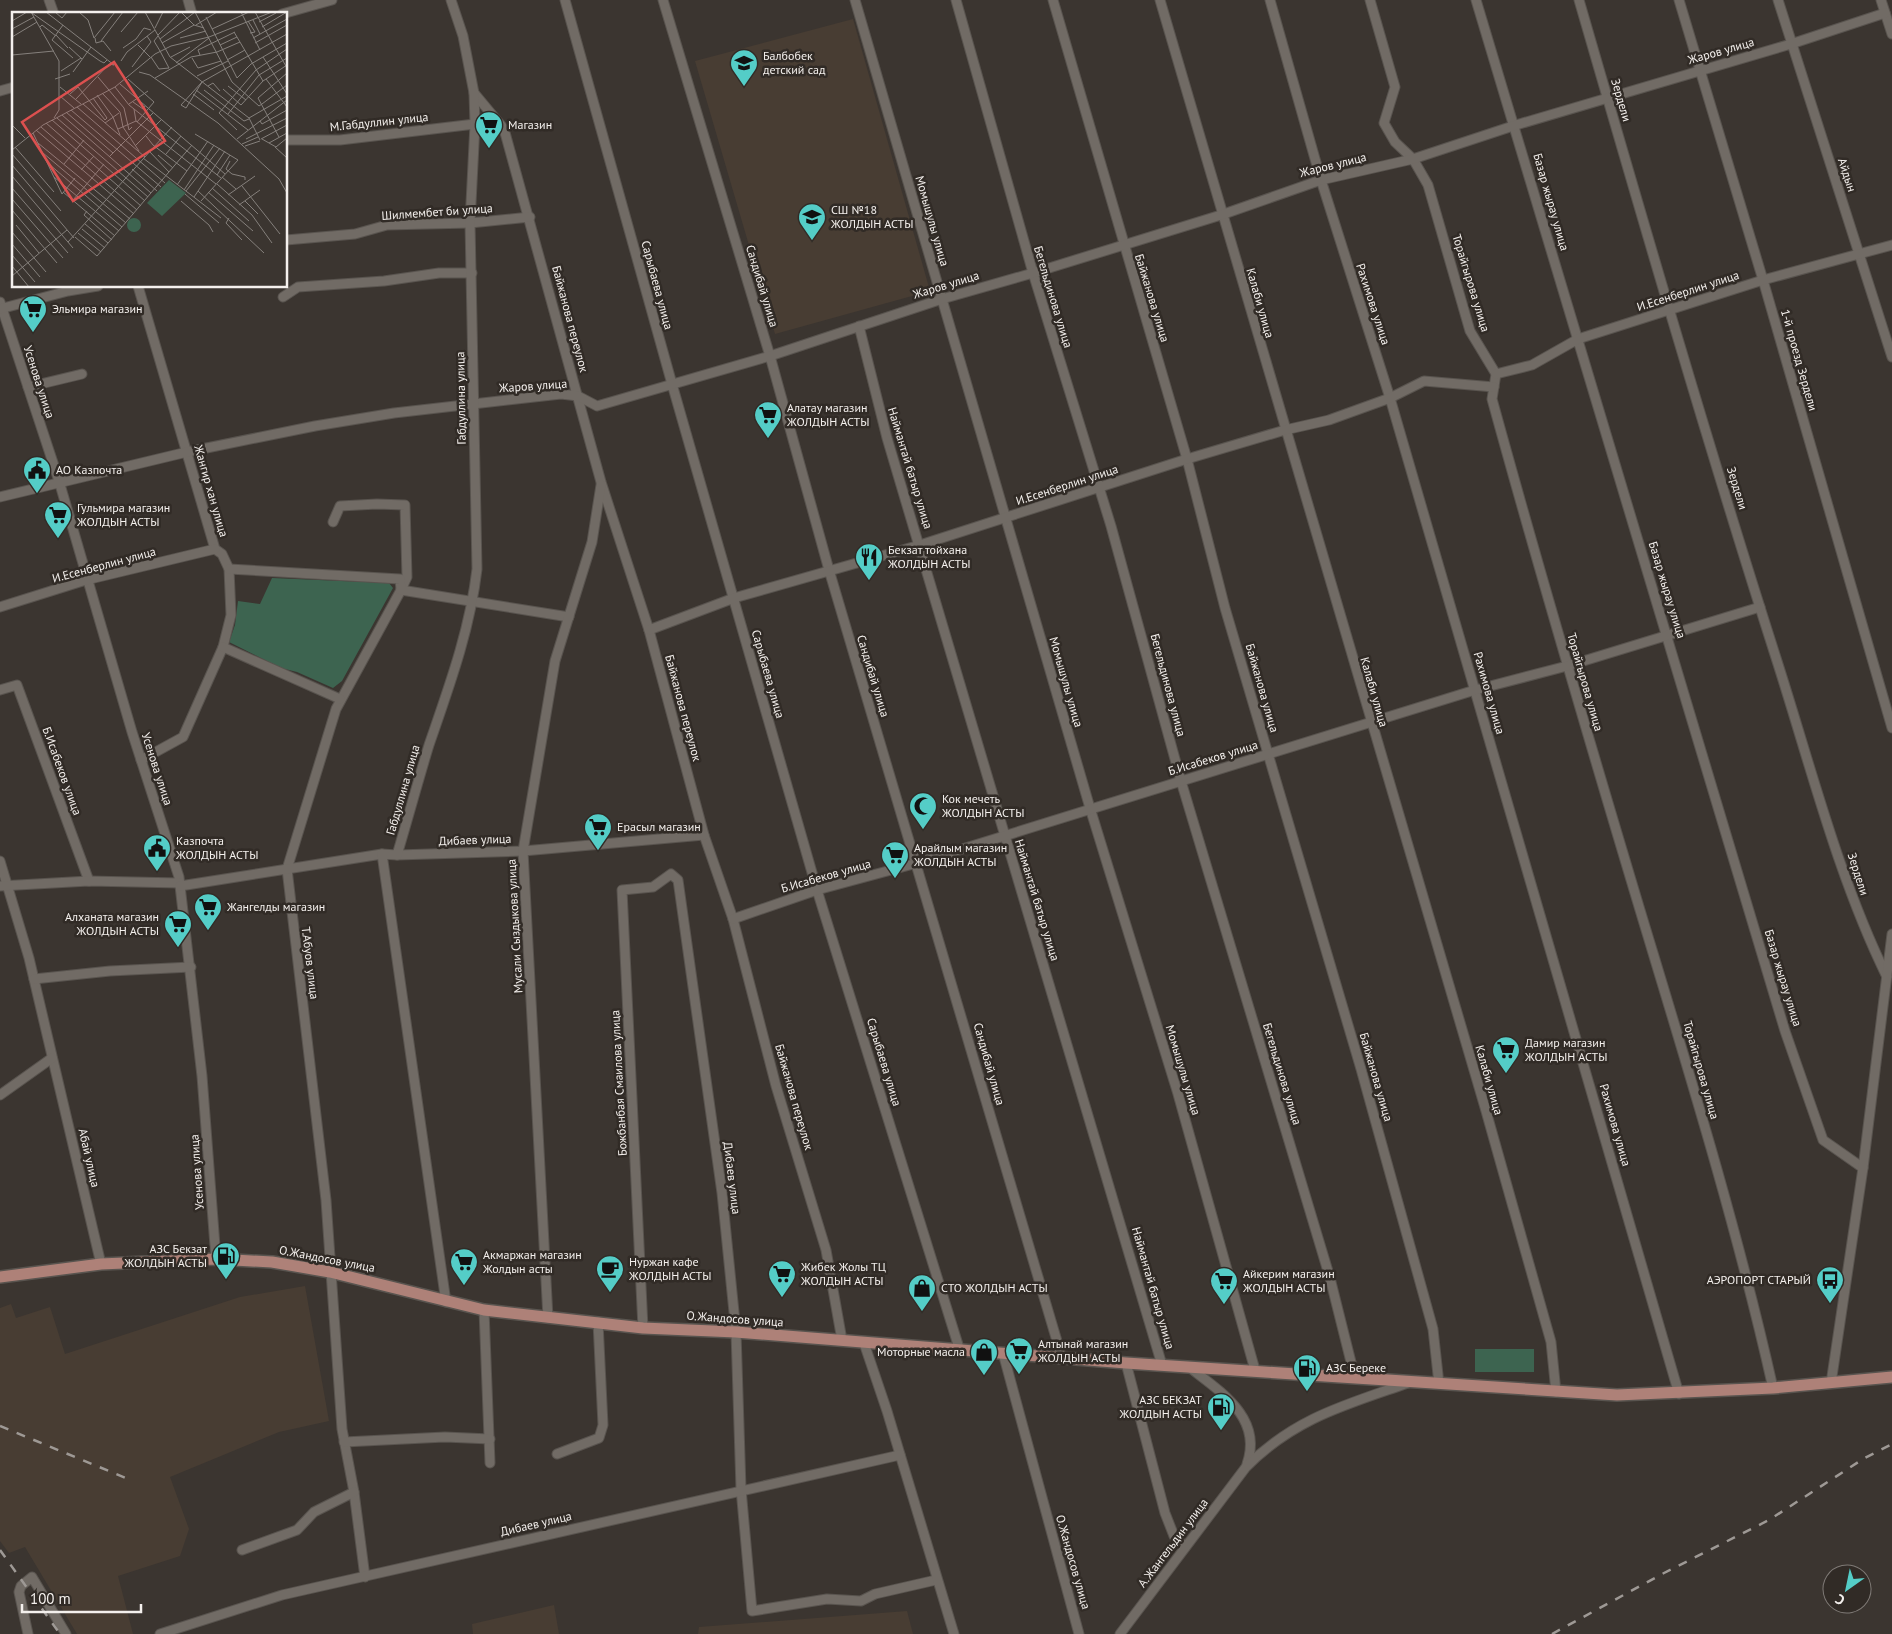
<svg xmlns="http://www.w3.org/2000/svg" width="1892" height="1634" viewBox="0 0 1892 1634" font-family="'PT Sans',sans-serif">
<rect width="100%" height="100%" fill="#3b3530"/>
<g fill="#483d33">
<path d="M853,19L930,291L775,334L695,61Z"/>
<path d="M305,1286L329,1421L279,1432L170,1477L189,1529L180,1556L118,1576L133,1634H77L25,1547L9,1553L0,1541V1308L11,1304L16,1318L50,1307L65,1354L240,1297Z"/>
<path d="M554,1605L559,1634H473L472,1624Z"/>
<path d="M907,1611L913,1634H698L699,1627Z"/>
</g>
<g fill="#3d6450">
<path d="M272,578L389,583L393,588L342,681L333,688L297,672L281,668L229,642L235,625L238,601L260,604Z"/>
<rect x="1475" y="1349" width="59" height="23"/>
</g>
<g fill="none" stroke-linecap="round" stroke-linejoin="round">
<g stroke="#59544f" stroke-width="11">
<g id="minor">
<path d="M49,0L54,14"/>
<path d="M188,0L192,14"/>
<path d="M565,0L672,384L817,890L960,1351"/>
<path d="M663,0L770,356L829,570L1062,1358"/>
<path d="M855,0L1090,808L1178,1094L1255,1370"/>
<path d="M956,0L1033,273L1111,526L1181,781L1330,1278L1355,1378"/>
<path d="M1053,0L1187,459L1225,608L1361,1069L1433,1329L1439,1384"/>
<path d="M1160,0L1486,1111L1551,1342L1556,1392"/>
<path d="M1270,0L1321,180L1390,398L1679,1394"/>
<path d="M1370,0L1395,87L1384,123L1395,142L1413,159L1428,185L1470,331L1496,374L1492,399C1539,570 1589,740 1640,910C1688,1069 1737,1227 1773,1388"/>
<path d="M1476,0L1785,1031L1823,1140L1863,1168"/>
<path d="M1579,0C1643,221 1707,442 1777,661C1811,767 1838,877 1887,977"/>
<path d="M1679,0L1763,280L1892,728"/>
<path d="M1778,0L1892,357"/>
<path d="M1881,0L1892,34"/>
<path d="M282,14L332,0"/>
<path d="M0,91L14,87"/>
<path d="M474,93L504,129L601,482L649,630L704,835L733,919L776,1086L826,1250L842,1340"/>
<path d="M286,140H340L475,124"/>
<path d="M286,240L355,234L387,225L470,223L530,217"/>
<path d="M138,286L215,549L222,554L229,569L231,615L223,647L183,737L141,760"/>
<path d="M283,297L298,287L384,281L439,273H472"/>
<path d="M0,302L59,481L132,732L179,877L202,1076L216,1259"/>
<path d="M0,309L68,291L98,286"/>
<path d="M859,326L887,438L1162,1365"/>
<path d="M1496,374L1532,365L1578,339L1763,280L1892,245"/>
<path d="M28,387L82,374"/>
<path d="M0,497L187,452L315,426L394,413L561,394L578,396L597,406L770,356L942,299L1033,273L1221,215L1321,180L1413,159L1516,125L1791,44L1885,13"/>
<path d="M333,522L340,506L377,504L405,505L407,577L401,590L336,709L287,869L326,1200L342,1429L354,1492L365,1577"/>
<path d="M229,569L400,579L401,590L569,617"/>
<path d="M0,607L86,580L215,549"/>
<path d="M649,630L734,598L920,545L1187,459L1285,430L1329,420L1390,398L1424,381L1494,387"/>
<path d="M223,647L340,699"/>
<path d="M0,690L17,685L89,881"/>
<path d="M397,855L523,851L704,835"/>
<path d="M0,861L29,958L101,1264"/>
<path d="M0,886L89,881L180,883"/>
<path d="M180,886L382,854"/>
<path d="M733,919L817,890L917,863L1475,690L1567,666L1760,607"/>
<path d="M34,979L110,971L191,967"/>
<path d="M0,1095L52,1058"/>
<path d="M446,1302L382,854L397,855C408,818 418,781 429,745C449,687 470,630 477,569L470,223L475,124L474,93L463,36L451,0"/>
<path d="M484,1310L490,1463"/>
<path d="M548,1318L523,851L555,661L592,542L601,485"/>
<path d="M643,1328L622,890L653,887L671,874L678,880L722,1193L736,1332L741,1489L752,1611L827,1599L861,1601L875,1594L936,1580"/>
<path d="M864,1343L887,1411L954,1634"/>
<path d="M1003,1353L1079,1634"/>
<path d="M1126,1363L1165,1513L1174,1536L1185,1547"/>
<path d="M1189,1367C1221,1392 1263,1418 1247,1464"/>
<path d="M1831,1383L1863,1168L1892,934"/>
<path d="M344,1442L445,1437L490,1439"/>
<path d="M557,1454L599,1438L603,1425L598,1322"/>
<path d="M242,1550L297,1530L314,1512L354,1492"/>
<path d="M28,1634L19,1592L21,1586L32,1577L66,1634"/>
<path d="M160,1634L282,1595L900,1455"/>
<path d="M1120,1634L1246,1467C1295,1418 1345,1405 1408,1383"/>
</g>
</g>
<g stroke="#59544f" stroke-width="14">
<path id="major" d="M0,1277L101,1264L216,1259L272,1262L330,1272L484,1310L643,1328L736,1332L1126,1363L1617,1395L1773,1388L1892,1377"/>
</g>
<use href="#minor" stroke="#716b65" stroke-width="9"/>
<use href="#major" stroke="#ae8178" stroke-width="11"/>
<g stroke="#9e9995" stroke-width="2.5" stroke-dasharray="9 9" stroke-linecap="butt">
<path d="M0,1426L133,1481"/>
<path d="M0,1550L60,1634"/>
<path d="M1552,1634L1664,1573L1769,1520L1863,1459L1892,1444"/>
</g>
</g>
<defs>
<g id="school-pin" transform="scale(1.4375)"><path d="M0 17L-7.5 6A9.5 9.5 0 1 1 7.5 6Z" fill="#54cdc7" stroke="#312b26"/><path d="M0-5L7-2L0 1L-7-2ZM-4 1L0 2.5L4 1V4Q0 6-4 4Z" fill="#111"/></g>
<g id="supermarket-pin" transform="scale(1.4375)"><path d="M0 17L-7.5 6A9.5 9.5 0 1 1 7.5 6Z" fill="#54cdc7" stroke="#312b26"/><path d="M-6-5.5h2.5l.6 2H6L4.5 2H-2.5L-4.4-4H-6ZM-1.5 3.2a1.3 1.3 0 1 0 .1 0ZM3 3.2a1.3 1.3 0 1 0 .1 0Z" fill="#111"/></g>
<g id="civic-pin" transform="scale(1.4375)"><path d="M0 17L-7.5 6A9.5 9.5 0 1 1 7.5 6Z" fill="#54cdc7" stroke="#312b26"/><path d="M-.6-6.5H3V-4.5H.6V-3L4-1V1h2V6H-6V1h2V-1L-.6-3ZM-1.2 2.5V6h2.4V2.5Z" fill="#111"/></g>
<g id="restaurant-pin" transform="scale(1.4375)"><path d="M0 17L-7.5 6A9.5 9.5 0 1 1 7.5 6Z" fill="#54cdc7" stroke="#312b26"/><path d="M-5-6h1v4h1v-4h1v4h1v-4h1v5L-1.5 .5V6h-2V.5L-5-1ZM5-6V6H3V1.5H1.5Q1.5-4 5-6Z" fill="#111"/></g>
<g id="mosque-pin" transform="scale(1.4375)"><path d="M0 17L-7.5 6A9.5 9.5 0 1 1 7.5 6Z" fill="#54cdc7" stroke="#312b26"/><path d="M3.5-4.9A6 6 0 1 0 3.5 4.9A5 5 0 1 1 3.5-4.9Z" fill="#111"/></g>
<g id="fuel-pin" transform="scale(1.4375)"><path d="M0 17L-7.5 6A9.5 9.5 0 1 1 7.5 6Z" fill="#54cdc7" stroke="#312b26"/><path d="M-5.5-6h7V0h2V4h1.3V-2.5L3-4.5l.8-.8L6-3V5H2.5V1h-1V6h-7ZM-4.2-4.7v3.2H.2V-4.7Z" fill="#111"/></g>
<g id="cafe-pin" transform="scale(1.4375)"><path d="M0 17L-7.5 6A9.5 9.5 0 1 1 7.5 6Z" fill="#54cdc7" stroke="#312b26"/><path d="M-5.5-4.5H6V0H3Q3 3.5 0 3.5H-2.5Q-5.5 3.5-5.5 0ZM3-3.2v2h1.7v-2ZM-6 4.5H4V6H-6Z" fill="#111"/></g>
<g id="bus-pin" transform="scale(1.4375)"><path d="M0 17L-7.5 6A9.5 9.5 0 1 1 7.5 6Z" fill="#54cdc7" stroke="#312b26"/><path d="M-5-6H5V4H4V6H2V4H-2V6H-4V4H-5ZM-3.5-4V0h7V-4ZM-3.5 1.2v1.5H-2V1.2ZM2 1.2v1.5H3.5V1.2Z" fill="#111"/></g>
<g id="shop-pin" transform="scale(1.4375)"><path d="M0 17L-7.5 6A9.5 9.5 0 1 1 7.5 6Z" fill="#54cdc7" stroke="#312b26"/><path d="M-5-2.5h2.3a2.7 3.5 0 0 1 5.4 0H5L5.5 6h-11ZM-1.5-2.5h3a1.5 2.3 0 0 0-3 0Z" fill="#111"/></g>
</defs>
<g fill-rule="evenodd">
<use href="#school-pin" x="744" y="63"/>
<use href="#supermarket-pin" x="489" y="125"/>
<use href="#school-pin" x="812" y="217"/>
<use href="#supermarket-pin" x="33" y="309"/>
<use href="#supermarket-pin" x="768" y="415"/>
<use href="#civic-pin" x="37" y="470"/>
<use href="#supermarket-pin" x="58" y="515"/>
<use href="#restaurant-pin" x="869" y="557"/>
<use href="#mosque-pin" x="923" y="806"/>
<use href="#supermarket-pin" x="598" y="827"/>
<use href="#civic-pin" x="157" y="848"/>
<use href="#supermarket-pin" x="895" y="855"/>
<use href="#supermarket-pin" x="208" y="907"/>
<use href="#supermarket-pin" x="178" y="924"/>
<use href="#supermarket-pin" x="1506" y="1050"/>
<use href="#fuel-pin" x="226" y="1256"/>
<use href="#supermarket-pin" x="464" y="1262"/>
<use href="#cafe-pin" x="610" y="1269"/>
<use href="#supermarket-pin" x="782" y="1274"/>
<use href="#bus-pin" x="1830" y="1280"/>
<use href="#supermarket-pin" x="1224" y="1281"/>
<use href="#shop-pin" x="922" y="1288"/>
<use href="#supermarket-pin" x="1019" y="1351"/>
<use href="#shop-pin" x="984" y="1352"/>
<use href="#fuel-pin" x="1307" y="1368"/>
<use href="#fuel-pin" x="1221" y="1407"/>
</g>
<g text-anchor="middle" stroke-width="5" stroke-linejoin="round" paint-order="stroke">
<g font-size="12" fill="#f4f0ed" stroke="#312b26">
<text transform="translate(1721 51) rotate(-16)" y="4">Жаров улица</text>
<text transform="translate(1621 100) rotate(74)" y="4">Зердели</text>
<text transform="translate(379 122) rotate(-6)" y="4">М.Габдуллин улица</text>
<text transform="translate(1333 165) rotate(-14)" y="4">Жаров улица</text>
<text transform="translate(1847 175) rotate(72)" y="4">Айдын</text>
<text transform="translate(1551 202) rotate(74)" y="4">Базар жырау улица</text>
<text transform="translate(437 212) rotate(-4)" y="4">Шилмембет би улица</text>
<text transform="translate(932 221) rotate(74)" y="4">Момышулы улица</text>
<text transform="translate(1471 283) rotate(73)" y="4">Торайгырова улица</text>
<text transform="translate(657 285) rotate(75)" y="4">Сарыбаева улица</text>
<text transform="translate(946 285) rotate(-17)" y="4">Жаров улица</text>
<text transform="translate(762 286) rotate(73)" y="4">Сандибай улица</text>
<text transform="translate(1688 291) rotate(-18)" y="4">И.Есенберлин улица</text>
<text transform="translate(1053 297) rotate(73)" y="4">Бегельдинова улица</text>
<text transform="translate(1152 298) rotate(73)" y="4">Байжанова улица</text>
<text transform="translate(1260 303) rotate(74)" y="4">Калаби улица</text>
<text transform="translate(1373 304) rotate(72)" y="4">Рахимова улица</text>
<text transform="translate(570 319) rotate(75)" y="4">Байжанова переулок</text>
<text transform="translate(1799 360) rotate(74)" y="4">1-й проезд Зердели</text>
<text transform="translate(39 382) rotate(72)" y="4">Усенова улица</text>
<text transform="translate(533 386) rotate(-4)" y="4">Жаров улица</text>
<text transform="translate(461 398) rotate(-91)" y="4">Габдуллина улица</text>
<text transform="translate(910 468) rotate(73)" y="4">Наймантай батыр улица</text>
<text transform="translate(1067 485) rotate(-18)" y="4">И.Есенберлин улица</text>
<text transform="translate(1737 488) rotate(73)" y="4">Зердели</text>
<text transform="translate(211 491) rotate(74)" y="4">Жангир хан улица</text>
<text transform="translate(104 565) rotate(-15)" y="4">И.Есенберлин улица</text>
<text transform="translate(1667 590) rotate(73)" y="4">Базар жырау улица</text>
<text transform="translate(768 674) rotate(74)" y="4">Сарыбаева улица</text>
<text transform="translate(873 676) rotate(73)" y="4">Сандибай улица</text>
<text transform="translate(1066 682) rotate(74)" y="4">Момышулы улица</text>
<text transform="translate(1585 682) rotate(74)" y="4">Торайгырова улица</text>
<text transform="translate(1168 685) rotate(75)" y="4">Бегельдинова улица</text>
<text transform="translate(1262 688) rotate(74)" y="4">Байжанова улица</text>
<text transform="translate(1374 692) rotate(74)" y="4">Калаби улица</text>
<text transform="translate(1489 693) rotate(74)" y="4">Рахимова улица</text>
<text transform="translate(683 708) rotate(75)" y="4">Байжанова переулок</text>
<text transform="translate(1213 758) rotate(-17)" y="4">Б.Исабеков улица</text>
<text transform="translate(157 769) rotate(72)" y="4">Усенова улица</text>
<text transform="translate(62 771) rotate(70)" y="4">Б.Исабеков улица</text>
<text transform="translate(403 790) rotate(-74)" y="4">Габдуллина улица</text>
<text transform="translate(475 840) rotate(-2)" y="4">Дибаев улица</text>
<text transform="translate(1858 874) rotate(72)" y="4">Зердели</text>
<text transform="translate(826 876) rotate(-16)" y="4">Б.Исабеков улица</text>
<text transform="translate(1037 900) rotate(73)" y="4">Наймантай батыр улица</text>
<text transform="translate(515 926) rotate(-93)" y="4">Мусали Сыздыкова улица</text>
<text transform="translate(310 963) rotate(83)" y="4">Т.Абуов улица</text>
<text transform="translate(1783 978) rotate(73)" y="4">Базар жырау улица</text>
<text transform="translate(884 1062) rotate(73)" y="4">Сарыбаева улица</text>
<text transform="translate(989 1064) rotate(74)" y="4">Сандибай улица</text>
<text transform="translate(1183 1070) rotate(73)" y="4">Момышулы улица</text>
<text transform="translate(1701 1070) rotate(74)" y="4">Торайгырова улица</text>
<text transform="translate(1282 1074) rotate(73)" y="4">Бегельдинова улица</text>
<text transform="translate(1376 1077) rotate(74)" y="4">Байжанова улица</text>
<text transform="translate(1489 1080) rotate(74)" y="4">Калаби улица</text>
<text transform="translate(619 1083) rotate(-93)" y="4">Божбанбая Смаилова улица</text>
<text transform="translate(794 1097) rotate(74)" y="4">Байжанова переулок</text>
<text transform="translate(1615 1125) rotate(74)" y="4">Рахимова улица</text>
<text transform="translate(89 1158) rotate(77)" y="4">Абай улица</text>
<text transform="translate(197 1172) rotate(-94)" y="4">Усенова улица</text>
<text transform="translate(732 1178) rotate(83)" y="4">Дибаев улица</text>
<text transform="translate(327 1259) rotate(11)" y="4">О.Жандосов улица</text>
<text transform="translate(1153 1288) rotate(74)" y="4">Наймантай батыр улица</text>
<text transform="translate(735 1319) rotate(4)" y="4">О.Жандосов улица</text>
<text transform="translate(536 1524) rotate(-13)" y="4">Дибаев улица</text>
<text transform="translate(1173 1543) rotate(-53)" y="4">А.Жангельдин улица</text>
<text transform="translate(1073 1562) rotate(74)" y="4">О.Жандосов улица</text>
</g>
<g font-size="12" fill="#f4f0ed" stroke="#312b26" text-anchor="start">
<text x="763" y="60">Балбобек<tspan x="763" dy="14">детский сад</tspan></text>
<text x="508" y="129">Магазин</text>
<text x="831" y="214">СШ №18<tspan x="831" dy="14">ЖОЛДЫН АСТЫ</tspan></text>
<text x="52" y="313">Эльмира магазин</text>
<text x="787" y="412">Алатау магазин<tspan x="787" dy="14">ЖОЛДЫН АСТЫ</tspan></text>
<text x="56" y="474">АО Казпочта</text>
<text x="77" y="512">Гульмира магазин<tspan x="77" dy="14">ЖОЛДЫН АСТЫ</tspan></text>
<text x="888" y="554">Бекзат тойхана<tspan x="888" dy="14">ЖОЛДЫН АСТЫ</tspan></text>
<text x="942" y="803">Кок мечеть<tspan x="942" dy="14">ЖОЛДЫН АСТЫ</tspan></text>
<text x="617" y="831">Ерасыл магазин</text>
<text x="176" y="845">Казпочта<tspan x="176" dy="14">ЖОЛДЫН АСТЫ</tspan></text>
<text x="914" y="852">Арайлым магазин<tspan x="914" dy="14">ЖОЛДЫН АСТЫ</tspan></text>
<text x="227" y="911">Жангелды магазин</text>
<text x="159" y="921" text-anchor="end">Алханата магазин<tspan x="159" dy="14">ЖОЛДЫН АСТЫ</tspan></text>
<text x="1525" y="1047">Дамир магазин<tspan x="1525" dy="14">ЖОЛДЫН АСТЫ</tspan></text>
<text x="207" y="1253" text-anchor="end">АЗС Бекзат<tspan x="207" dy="14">ЖОЛДЫН АСТЫ</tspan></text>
<text x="483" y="1259">Акмаржан магазин<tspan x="483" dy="14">Жолдын асты</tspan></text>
<text x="629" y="1266">Нуржан кафе<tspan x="629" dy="14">ЖОЛДЫН АСТЫ</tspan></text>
<text x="801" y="1271">Жибек Жолы ТЦ<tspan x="801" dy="14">ЖОЛДЫН АСТЫ</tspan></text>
<text x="1243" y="1278">Айкерим магазин<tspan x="1243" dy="14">ЖОЛДЫН АСТЫ</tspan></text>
<text x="1811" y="1284" text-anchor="end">АЭРОПОРТ СТАРЫЙ</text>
<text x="941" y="1292">СТО ЖОЛДЫН АСТЫ</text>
<text x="1038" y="1348">Алтынай магазин<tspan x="1038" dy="14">ЖОЛДЫН АСТЫ</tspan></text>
<text x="965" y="1356" text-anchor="end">Моторные масла</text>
<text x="1326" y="1372">АЗС Береке</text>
<text x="1202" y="1404" text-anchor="end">АЗС БЕКЗАТ<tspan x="1202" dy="14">ЖОЛДЫН АСТЫ</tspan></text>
</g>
</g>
<g transform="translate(12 12)">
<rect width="275" height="275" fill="#3b3530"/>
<path d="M157,168L174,181L150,204L135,191ZM115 213a7 7 0 1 1 14 0a7 7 0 1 1-14 0Z" fill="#3d6450"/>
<path fill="none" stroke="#85807c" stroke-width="1" d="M19,0L47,49V98L42,106M34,0L102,53L97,52L64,87M43,0L50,6L55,0M67,0L76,8L82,26L103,0M133,0L158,45L237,106L248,128M169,0L182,13L192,16M183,0L220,70L247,94L250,92M229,0L248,38M243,0L275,56M20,1L88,49L92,51L95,48M194,5L225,66L239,52L275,31M241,8L248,22M0,9L15,0M236,9L243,20L238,21M247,10L264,1M184,13L205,0M28,15L30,13L44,24M250,15L275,0M143,16L151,0M0,17L22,5M200,17L237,0M109,20L126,0M222,20L251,69M44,23L56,36M146,23L168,0M146,24L142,29L148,39M0,25L25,10M83,26L84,31L91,29L99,39M168,26L194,19M241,26L275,7M148,27L183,0M40,28L61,46M40,28L51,13M89,29L111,0M150,31L182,13M243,31L275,13M126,33L138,45M208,33L225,25M57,35L70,47M111,36L124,27L132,16L139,18M148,39L157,56M0,43L42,39M188,43L186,38L223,20M139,45L147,57L157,56M159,45L178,35M251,45L275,82M180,46L186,56L209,49M215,48L233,38M109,49L115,40L143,18M164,51L197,26M120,55L139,30L135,24M49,59L69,46M61,60L79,35M127,60L138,63L206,111L267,167L275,181M185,64L216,49M86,65L112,96L117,118L120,115M143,66L179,45L205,40L228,30M43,67L58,62M116,67L142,90L125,110M254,67L275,95M190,70L174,96L169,93L190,70L275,22M108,72L213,162M196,74L201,71L208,79M216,74L234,88M48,75L69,92M103,75L117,93L209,166M211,77L229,93L251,69L275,53M184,78L236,118M192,78L232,109L237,107M90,81L108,100L111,115L127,139M58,82L66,75L93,108M181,82L202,98M85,83L101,105L108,123M48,84L62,96M81,86L95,106L93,108M121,90L131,97L133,94M71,92L133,145M117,92L136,79M250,92L275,73M65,95L153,171M122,97L124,109L204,172M59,98L149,175M54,100L101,141M216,102L247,63L275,46M50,103L139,181M45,106L136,185M237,106L275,84M40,108L133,189M248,109L250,112L275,98M34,111L129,194M93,111L107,101M0,113L13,126M29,115L125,198M106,117L124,109M24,118L122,202M225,118L207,101L244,58L275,37M21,121L50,182L63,166M183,122L226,148L189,189M134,124L141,133L175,159M267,125L246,86L275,61M225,127L275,88M234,127L275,106M249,127L275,113M250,127L264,135L275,126M26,131L118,207M257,131L275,121M230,132L246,125M123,134L149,108M233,134L248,129M3,135L42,180M263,135L275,146M0,138L31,113L103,75L143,42L159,34L197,25L260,0M137,139L157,160M31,141L114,211M0,142L49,199M154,142L169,124M146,143L161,156M97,145L141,101M131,146L209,206M218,149L214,157L220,162L233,165V168M37,152L110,215M52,152L72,128M0,153L62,226M120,157L145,179M69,158L82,144M205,163L218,143M0,164L61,236M42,165L107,219M210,165L224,177M205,172L240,203L260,231M165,173L196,129M230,174L268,222M0,176L56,241M200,176L237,209M172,178L202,133M174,179L208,136M186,179L252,241M51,180L103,224M196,180L241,219M173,182L207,211M216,183L243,164M182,185L213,139M0,187L51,246M61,188L92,152M169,189L197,213L201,220M233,189L246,202M227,193L248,178M0,198L45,251M75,199L72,203L100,228M217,206L214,211L230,228M73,212L96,231M4,213L27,241M70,217L93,236M0,220L34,260M66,221L89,240M63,225L85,244L180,133M56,230L160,115M0,232L28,265M0,243L23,270M0,254L17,275M0,264L55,218"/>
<path fill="#dc504f" fill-opacity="0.15" stroke="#dc504f" stroke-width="2.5" d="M102,50L153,129L61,189L10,110Z"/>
<rect width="275" height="275" fill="none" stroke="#f4f0ed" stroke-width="2.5"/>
</g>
<g transform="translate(1847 1589) rotate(213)"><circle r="24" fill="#312b26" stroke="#7f7a76"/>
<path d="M0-4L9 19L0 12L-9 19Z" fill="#54cdc7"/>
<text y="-8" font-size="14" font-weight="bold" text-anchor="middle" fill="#f4f0ed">С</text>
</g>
<path d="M22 1604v8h119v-8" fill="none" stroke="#f4f0ed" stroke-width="2.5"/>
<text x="30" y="1604" font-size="15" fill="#f4f0ed" stroke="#312b26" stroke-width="4" paint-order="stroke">100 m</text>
</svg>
